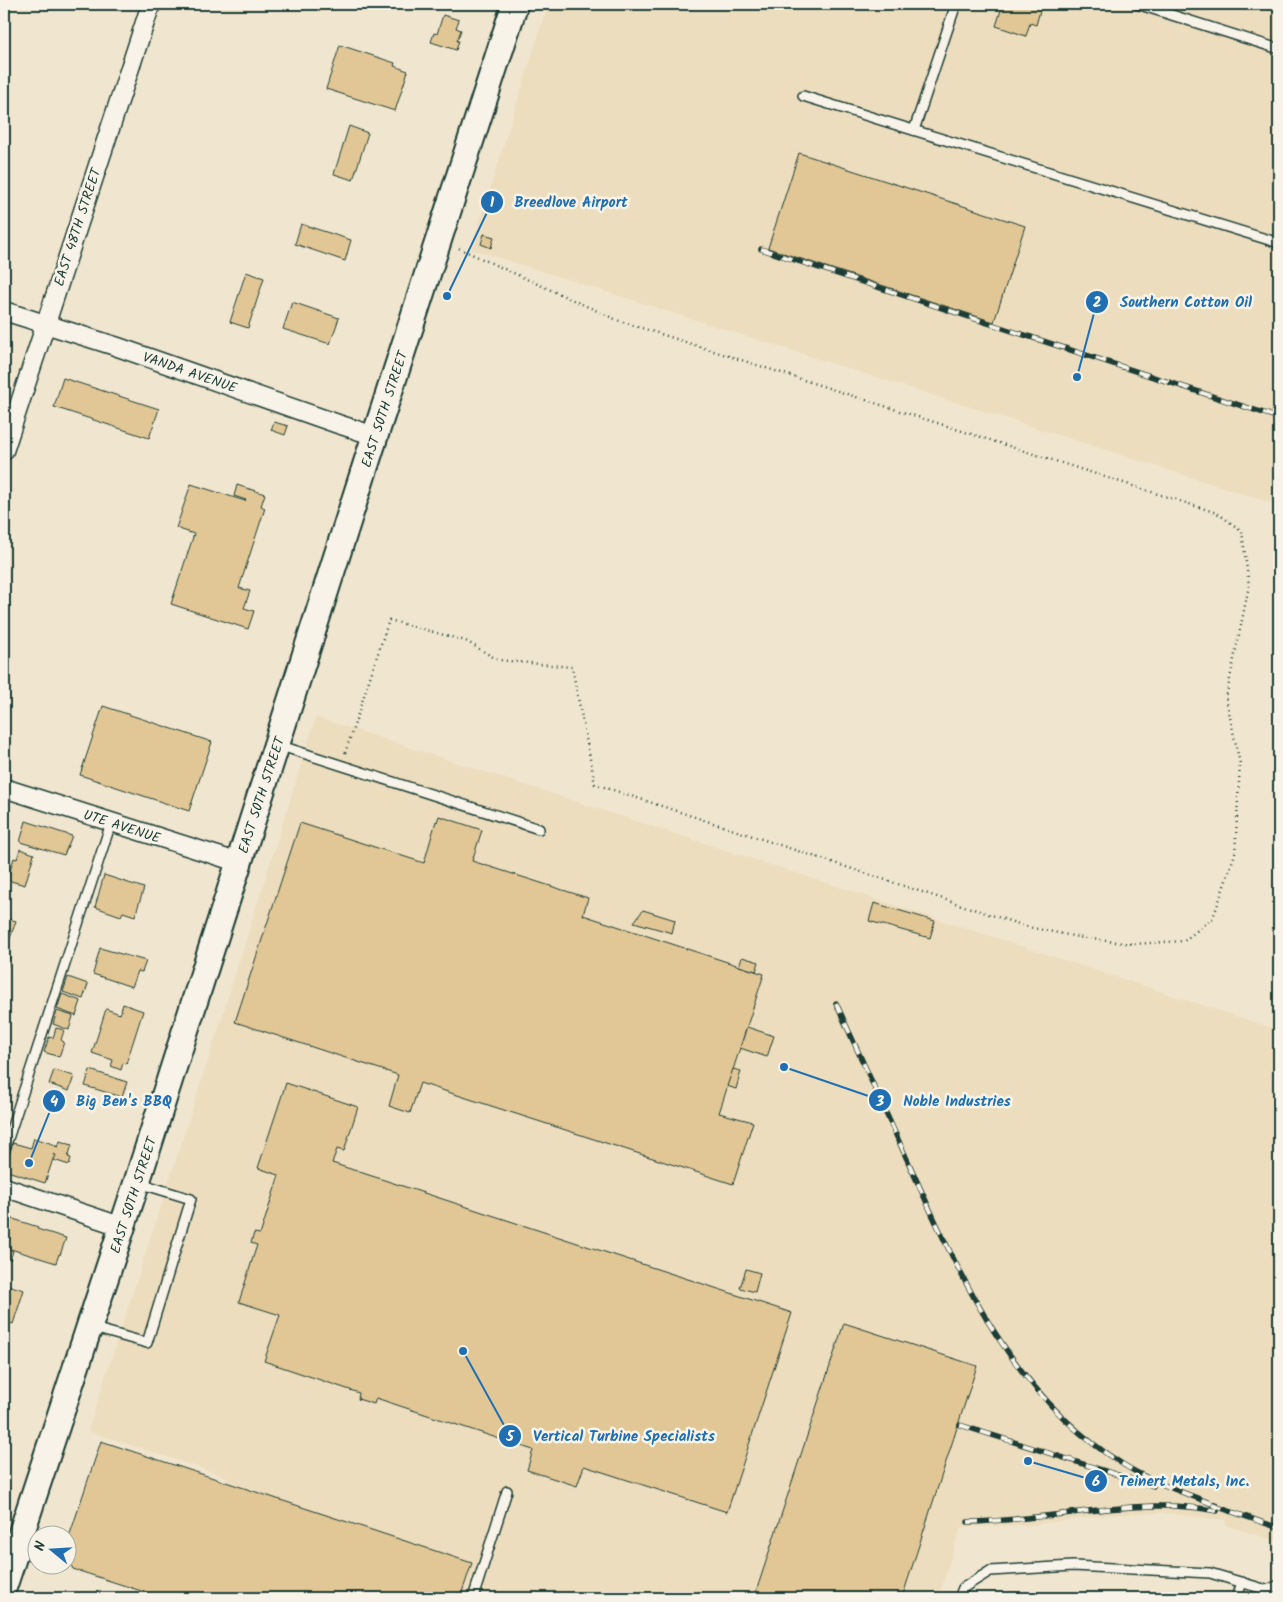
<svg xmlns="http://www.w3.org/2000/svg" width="1283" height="1602" viewBox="0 0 1283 1602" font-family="Kalam,sans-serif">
<rect width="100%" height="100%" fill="#f0e6cf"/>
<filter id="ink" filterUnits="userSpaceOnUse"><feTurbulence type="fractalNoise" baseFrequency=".02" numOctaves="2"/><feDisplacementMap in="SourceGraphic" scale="10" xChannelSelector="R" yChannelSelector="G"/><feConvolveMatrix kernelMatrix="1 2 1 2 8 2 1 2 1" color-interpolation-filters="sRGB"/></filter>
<g filter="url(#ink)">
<g fill="#ecddbe">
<path d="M548,4H1279V505L471,249Z"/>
<path d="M316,717L1279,1030V1542L1225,1525L1227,1520L1164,1513L1108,1515L1031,1525L961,1527L938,1598H187L227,1477L88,1431L214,1042Z"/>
</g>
<g fill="#e1c796" stroke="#1f3d34">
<path d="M1003,4H1031L1041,7L1036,25L1030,23L1026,36L996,26Z"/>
<path d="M443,15L459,20L456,28L461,30L457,41H459L456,50L431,42L434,33L437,34Z"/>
<path d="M340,45L395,63L394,66L408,71L395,111L326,89Z"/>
<path d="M349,126L368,133L353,180L334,174Z"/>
<path d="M799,153L1025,226L994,322L768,248Z"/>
<path d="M301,224L351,240L345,261L295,244Z"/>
<path d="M484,234L494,237L491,248L481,244Z"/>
<path d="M246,272L264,278L248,328L230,322Z"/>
<path d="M292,302L339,318L330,344L283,329Z"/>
<path d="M63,378L159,409L149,438L54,407Z"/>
<path d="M274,422L288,426L285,435L271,430Z"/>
<path d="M191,484L245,501L246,500L234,496L237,485L265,494L261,506L265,508L239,588L250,591L244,608L254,611L248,629L171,604L194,534L176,528Z"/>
<path d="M103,706L212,742L189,811L80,775Z"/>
<path d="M439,816L482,830L472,861L588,898L583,915L764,974L719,1113L753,1122L733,1184L420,1083L410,1113L389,1106L398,1075L235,1022L300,823L424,863L436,821L437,822Z"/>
<path d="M26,821L72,836L64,855L20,842Z"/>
<path d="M20,849L34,854L25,885L7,880L14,858L17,859Z"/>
<path d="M104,875L144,888L135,916L123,912L121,916L95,907Z"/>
<path d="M874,903L935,921L930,938L869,921Z"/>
<path d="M643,910L675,920L672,933L634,922Z"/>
<path d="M4,917L16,921L7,947L4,946Z"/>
<path d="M100,948L146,961L142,972L138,971L132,987L93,974Z"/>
<path d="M4,954L10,956L7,967L4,966Z"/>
<path d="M742,957L759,962L756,971L739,966Z"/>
<path d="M68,977L88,984L83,999L63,992Z"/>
<path d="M62,994L81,1001L76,1016L57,1009Z"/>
<path d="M123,1004L143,1011L126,1064L123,1063L121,1070L111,1066L113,1060L92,1053L106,1009L120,1014Z"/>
<path d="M57,1011L73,1016L69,1030L53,1024Z"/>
<path d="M747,1027L774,1036L767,1057L740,1048Z"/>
<path d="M56,1028L64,1030L61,1040L64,1042L59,1057L44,1052L49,1037L53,1038Z"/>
<path d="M733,1069L741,1071L736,1089L727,1086Z"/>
<path d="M54,1070L74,1076L69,1091L49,1084Z"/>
<path d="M90,1070L127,1082L122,1097L85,1086Z"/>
<path d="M286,1083L358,1107L344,1151L337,1149L332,1163L792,1313L727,1512L584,1466L577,1486L527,1470L533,1450L376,1398L374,1404L358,1399L359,1393L264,1361L280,1315L239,1302L256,1248L257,1245L251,1243L254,1233L260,1234L261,1232L279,1175L258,1168Z"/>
<path d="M34,1138L56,1145L55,1146L58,1147L60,1141L72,1145L68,1157L71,1158L69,1165L54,1160L56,1155L53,1154L54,1156L45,1183L4,1170L13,1143L31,1148Z"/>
<path d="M4,1216L38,1227L37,1229L66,1238L60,1255L59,1254L56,1263L4,1247Z"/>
<path d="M4,1248L13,1251L10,1260L4,1258Z"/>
<path d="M746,1269L760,1273L755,1292L740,1288Z"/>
<path d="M4,1284L24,1290L13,1324L4,1321Z"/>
<path d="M844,1323L977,1366L902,1598H754Z"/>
<path d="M101,1441L472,1563L460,1598H163L73,1569L68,1559V1540Z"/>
</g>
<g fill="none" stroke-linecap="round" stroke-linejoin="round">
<g stroke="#1f3d34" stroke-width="12">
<g id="service">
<path d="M1137,4L1279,49"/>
<path d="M803,96L1279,243"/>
<path d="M914,130L956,4"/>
<path d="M278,745L539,829"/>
<path d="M4,1151L111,823"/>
<path d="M90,1327L147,1343L191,1199L139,1183"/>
<path d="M473,1598L507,1491"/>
<path d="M959,1598L963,1588L990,1571L1073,1566L1210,1573L1267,1590L1279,1585"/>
<path d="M1237,1598L1242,1582"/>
</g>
</g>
<g stroke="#1f3d34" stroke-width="21">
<g id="minor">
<path d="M4,311L115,346L338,424L375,436"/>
<path d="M4,451L151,4"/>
<path d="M4,788L240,863"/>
<path d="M4,1187L123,1227"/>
</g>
</g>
<g stroke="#1f3d34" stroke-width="29">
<path id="secondary" d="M4,1586L137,1182L375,436L515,4"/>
</g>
<path stroke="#1f3d34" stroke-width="2.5" stroke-dasharray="1 4" stroke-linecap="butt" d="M345,753L389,620L466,641L498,660L572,667L595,784L1028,927L1083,938L1132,944L1184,941L1213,918L1235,854L1240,764L1226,698L1249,586L1242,531L1217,513L617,320L456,247"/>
<use href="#service" stroke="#f7f3e8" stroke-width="9"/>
<use href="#minor" stroke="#f7f3e8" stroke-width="18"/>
<use href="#secondary" stroke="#f7f3e8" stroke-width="25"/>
<g stroke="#1f3d34" stroke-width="5.5">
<g id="rail">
<path d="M761,249L1279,418"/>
<path d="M836,1003C861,1058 886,1113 911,1168C961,1279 1015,1399 1124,1465C1153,1483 1186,1493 1217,1506"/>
<path d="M960,1425L1153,1486"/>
<path d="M1212,1505L1279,1528"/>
<path d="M968,1522C1008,1521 1047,1516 1087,1511C1129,1507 1174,1502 1217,1511"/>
</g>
</g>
<use href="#rail" stroke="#f7f3e8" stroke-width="4" stroke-dasharray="11" stroke-linecap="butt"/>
</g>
</g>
<g text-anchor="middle" stroke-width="5" stroke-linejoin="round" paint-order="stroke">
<g font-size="14" fill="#1f3d34" stroke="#f7f3e8">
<text transform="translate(77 227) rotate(-72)" y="5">EAST 48TH STREET</text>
<text transform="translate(190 372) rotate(19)" y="5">VANDA AVENUE</text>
<text transform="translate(384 409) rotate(-72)" y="5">EAST 50TH STREET</text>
<text transform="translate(261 795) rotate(-72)" y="5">EAST 50TH STREET</text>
<text transform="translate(122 826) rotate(18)" y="5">UTE AVENUE</text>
<text transform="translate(133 1195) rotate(-72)" y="5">EAST 50TH STREET</text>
</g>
</g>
<path fill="none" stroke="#1f6fb2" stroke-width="2" d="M447 296L492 202M1077 377L1097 302M784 1067L880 1100M29 1163L54 1101M463 1351L510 1436M1028 1461L1096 1481"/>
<g fill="#1f6fb2" stroke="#f7f3e8" stroke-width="2">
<circle cx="447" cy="296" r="5"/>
<circle cx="1077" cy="377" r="5"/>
<circle cx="784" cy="1067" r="5"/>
<circle cx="29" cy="1163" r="5"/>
<circle cx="463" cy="1351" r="5"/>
<circle cx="1028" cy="1461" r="5"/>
<circle cx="492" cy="202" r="12"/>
<circle cx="1097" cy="302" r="12"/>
<circle cx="880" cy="1100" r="12"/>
<circle cx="54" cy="1101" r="12"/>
<circle cx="510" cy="1436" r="12"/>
<circle cx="1096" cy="1481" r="12"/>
</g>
<g font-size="15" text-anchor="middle" font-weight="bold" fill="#fff">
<text x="492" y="207">1</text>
<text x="1097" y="307">2</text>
<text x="880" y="1106">3</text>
<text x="54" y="1106">4</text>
<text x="510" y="1441">5</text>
<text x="1096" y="1486">6</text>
</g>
<g font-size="15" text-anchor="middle" font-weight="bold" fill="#1f6fb2" stroke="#f7f3e8" stroke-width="5" stroke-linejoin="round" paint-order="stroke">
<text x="571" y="207">Breedlove Airport</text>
<text x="1186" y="307">Southern Cotton Oil</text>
<text x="957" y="1106">Noble Industries</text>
<text x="124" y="1106">Big Ben's BBQ</text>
<text x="624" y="1441">Vertical Turbine Specialists</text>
<text x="1184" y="1486">Teinert Metals, Inc.</text>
</g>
<rect width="1283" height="1602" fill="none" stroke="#f7f3e8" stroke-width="20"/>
<rect x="10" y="10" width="1263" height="1582" fill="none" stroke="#1f3d34" stroke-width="2" filter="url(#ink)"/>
<g transform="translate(52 1550) rotate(288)"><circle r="24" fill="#f7f3e8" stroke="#a1aaa0"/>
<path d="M0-4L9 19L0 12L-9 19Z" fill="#1f6fb2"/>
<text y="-8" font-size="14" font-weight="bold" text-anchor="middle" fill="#1f3d34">N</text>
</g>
</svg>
